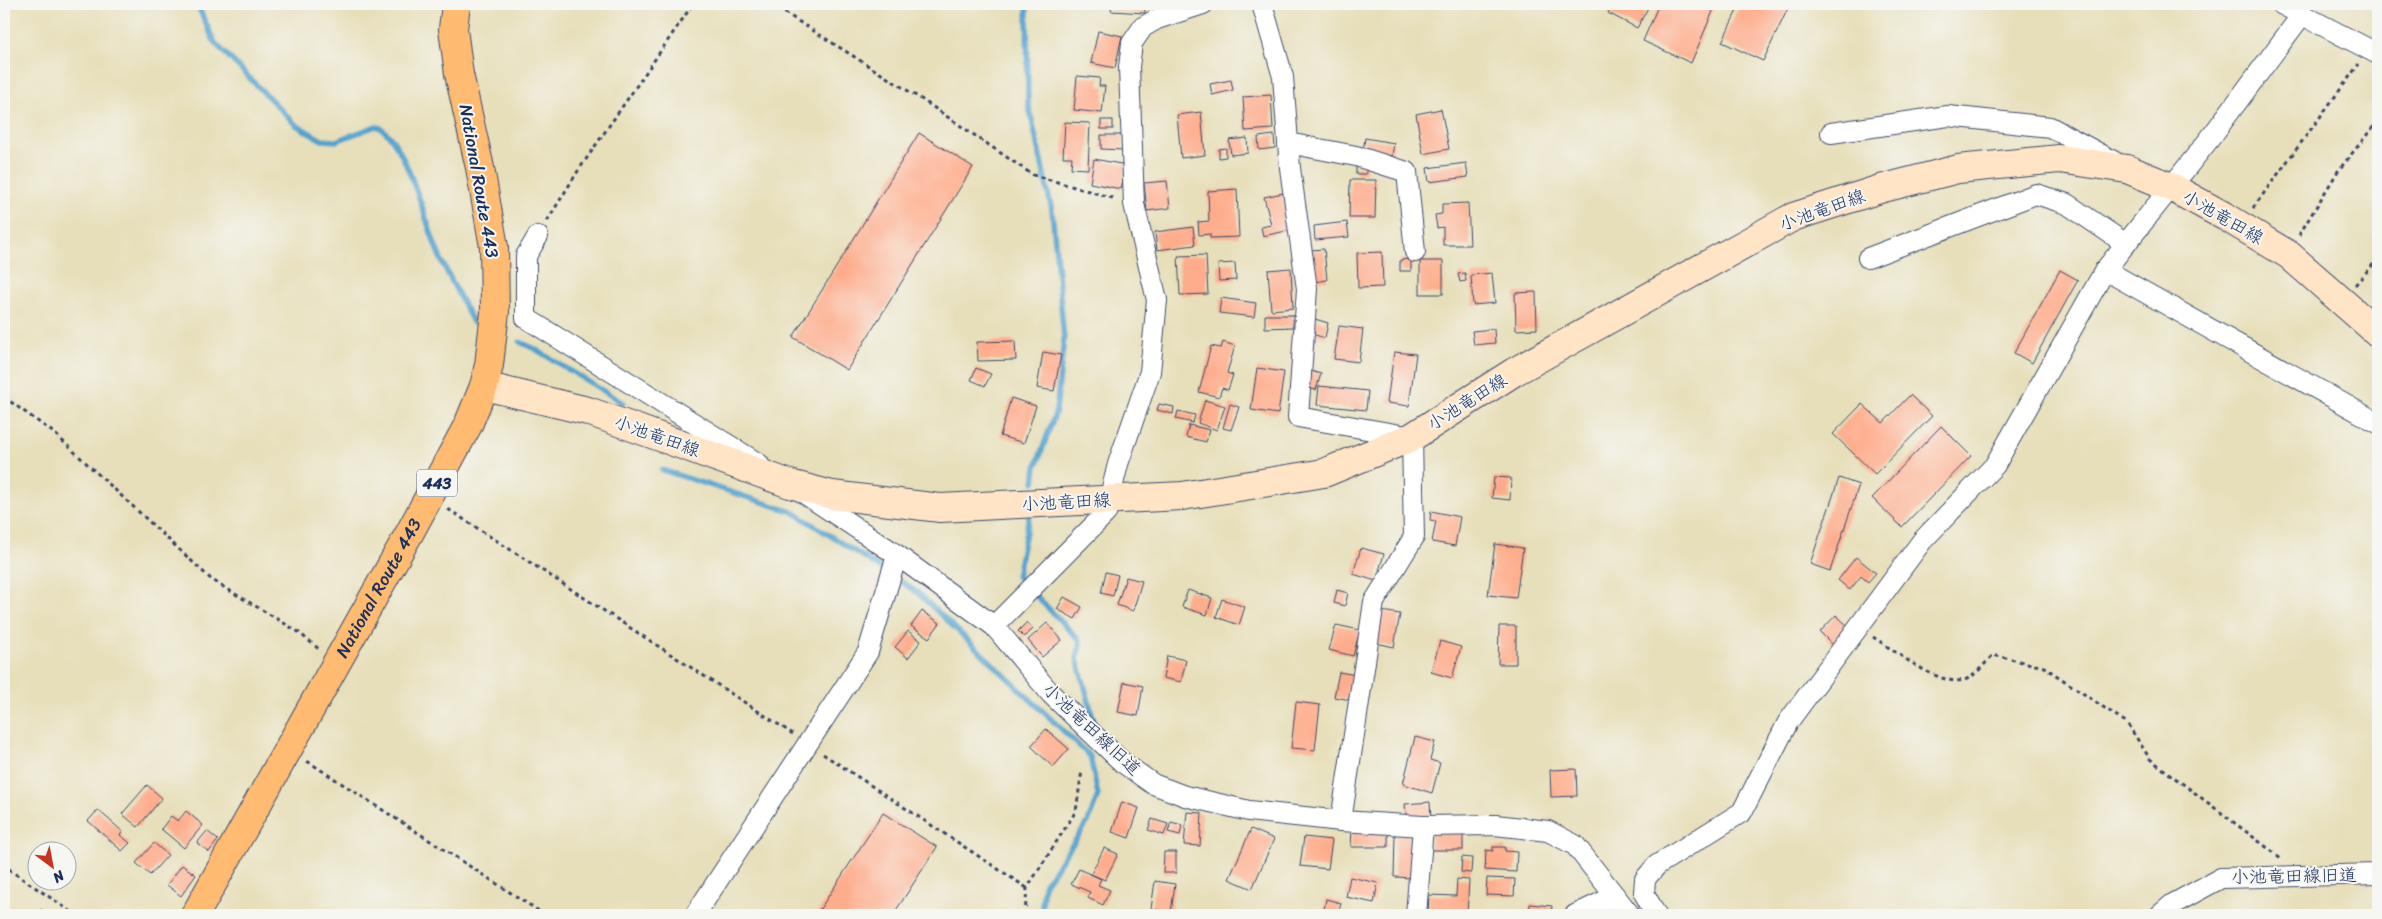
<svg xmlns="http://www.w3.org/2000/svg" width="2382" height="919" viewBox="0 0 2382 919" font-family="Sriracha,'Klee One',sans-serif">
<rect width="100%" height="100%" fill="#f6f6f2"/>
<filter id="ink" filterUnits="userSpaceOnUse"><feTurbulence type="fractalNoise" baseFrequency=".02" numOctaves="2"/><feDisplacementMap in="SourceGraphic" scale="10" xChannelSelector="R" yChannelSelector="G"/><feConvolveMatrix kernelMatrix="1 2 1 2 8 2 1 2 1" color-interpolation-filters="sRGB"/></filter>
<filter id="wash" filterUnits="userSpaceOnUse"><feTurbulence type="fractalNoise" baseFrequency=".0096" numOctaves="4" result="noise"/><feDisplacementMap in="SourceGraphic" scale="20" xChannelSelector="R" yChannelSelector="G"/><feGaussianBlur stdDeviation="1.12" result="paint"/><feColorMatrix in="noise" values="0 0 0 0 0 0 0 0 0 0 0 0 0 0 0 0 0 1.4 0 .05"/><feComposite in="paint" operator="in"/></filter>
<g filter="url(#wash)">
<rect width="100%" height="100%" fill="#e7dfba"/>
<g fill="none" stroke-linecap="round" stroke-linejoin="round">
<g stroke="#54a3ce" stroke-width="5.5">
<path d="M197,4L215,43L296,125L322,140L336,141L376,126C405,134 427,229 440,257C450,279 462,301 473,322"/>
<path d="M1027,4L1028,102L1052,210L1064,338L1056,411L1036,467L1034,482"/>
<path d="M520,342L535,349L623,403"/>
<path d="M662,470L793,512L887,572"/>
<path d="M1029,517L1017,576L1079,640L1080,646L1077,658L1096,728"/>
<path d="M895,577L918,593L1090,756L1098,795L1088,822L1044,885L1041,915"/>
</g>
</g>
<g id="blocks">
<g fill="#fead8c">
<path d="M1112,4H1145V13L1111,11Z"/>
<path d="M1613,4H1650L1637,28L1608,13Z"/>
<path d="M1659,4H1716L1691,63L1643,41Z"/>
<path d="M1740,4H1790L1763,61L1722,42Z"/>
<path d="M1098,31L1122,36L1115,68L1091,63Z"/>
<path d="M1077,76L1100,78L1099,86H1105L1102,113L1074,110Z"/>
<path d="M1231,80L1233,90L1212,95L1210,84Z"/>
<path d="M1271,95L1273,129L1245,131L1243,97Z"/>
<path d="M1441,109L1449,149L1423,154L1416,114Z"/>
<path d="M1201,112L1205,155L1181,158L1177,115Z"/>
<rect x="1101" y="120" width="12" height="9"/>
<path d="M1065,122L1090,123L1088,169L1071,168L1072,157H1063Z"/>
<path d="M919,133L973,167L847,370L793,337Z"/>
<path d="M1101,135H1124L1123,150L1101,149Z"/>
<path d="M1274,135L1275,148L1259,150L1258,137Z"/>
<path d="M1247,138L1248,153L1231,155L1229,140Z"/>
<path d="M1365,138L1394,143L1392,156L1363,151Z"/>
<path d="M1226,148V157L1219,158V149Z"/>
<path d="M1094,159L1126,165L1121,189L1090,183Z"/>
<path d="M1466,163L1468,177L1429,182L1427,168Z"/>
<rect x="1356" y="166" width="10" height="8"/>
<path d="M1350,180H1376L1375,218H1349Z"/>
<path d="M1167,181L1170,208L1147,211L1144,183Z"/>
<path d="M1237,189L1239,237L1210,238V234L1199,235L1198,222L1209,221L1208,191Z"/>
<path d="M1283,193L1291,230L1263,236L1261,227L1271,225L1264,197Z"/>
<path d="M1468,203L1470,245H1443V227L1437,228L1435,215L1442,214V204Z"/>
<path d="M1347,222L1349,237L1315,240L1314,226Z"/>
<path d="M1193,227L1195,245L1157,250L1155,232Z"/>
<path d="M1324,249L1327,280L1314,282L1311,250Z"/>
<path d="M1382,252L1383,287L1358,288L1357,253Z"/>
<path d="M1206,255L1208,294L1180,295L1178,256Z"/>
<path d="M1411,259V271H1400V260Z"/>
<rect x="1420" y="261" width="23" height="33"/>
<path d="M1235,263L1236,280L1219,281L1218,264Z"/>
<path d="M1291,268L1293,308L1271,310L1268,270Z"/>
<path d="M2060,270L2078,280L2032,363L2014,353Z"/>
<path d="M1465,273L1466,281L1460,282L1458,274Z"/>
<path d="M1492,273L1495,303L1473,305L1471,275Z"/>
<path d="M1536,292L1537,329L1516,330L1515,293Z"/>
<path d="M1221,298L1256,303L1254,317L1219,313Z"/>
<path d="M1265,315H1293V327L1265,328Z"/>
<path d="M1315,319L1328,323L1325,338L1312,334Z"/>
<path d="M1339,326L1363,329L1359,362L1334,359Z"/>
<path d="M1494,329L1495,343L1474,345L1472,331Z"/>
<path d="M1015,341L1016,360L978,361L977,342Z"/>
<path d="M1223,342L1235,346L1227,373L1233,375L1228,390L1222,388L1219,397L1199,392L1211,346L1221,348Z"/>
<path d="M1043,352L1061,355L1054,391L1037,388Z"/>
<path d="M1394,352L1416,354L1409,406L1387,403Z"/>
<path d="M976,368L991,374L985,386L971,380Z"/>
<path d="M1257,368L1284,372L1278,414L1251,410Z"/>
<path d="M1307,370L1321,374L1316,390L1303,387Z"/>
<path d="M1319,386L1368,391L1366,410L1317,405Z"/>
<path d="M1910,395L1932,416L1875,474L1833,434L1862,404L1883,423Z"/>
<path d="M1011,398L1036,406L1024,443L1000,436Z"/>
<path d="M1205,400L1225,406L1217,430L1198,423Z"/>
<path d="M1159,404L1174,407L1173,414L1157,410Z"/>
<path d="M1230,404L1239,407L1231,430L1223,428Z"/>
<path d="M1178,411L1195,415L1193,423L1176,419Z"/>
<path d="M1189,425L1210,430L1206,442L1186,437Z"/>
<path d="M1941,426L1971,456L1902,527L1872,498Z"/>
<path d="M1494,477L1511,478L1510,500L1492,498Z"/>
<path d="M1839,478L1859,485L1830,571L1810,564Z"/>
<path d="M1431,511L1460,517L1455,546L1432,542L1436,521L1430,520Z"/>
<path d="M1495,544L1523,548L1516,598L1488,595Z"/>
<path d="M1361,548L1384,554L1376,581L1353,574Z"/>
<path d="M1856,557L1876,573L1868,582L1861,576L1850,590L1838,580Z"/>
<path d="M1106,572L1118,575L1113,596L1101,593Z"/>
<path d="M1126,577L1142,581L1133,611L1117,605Z"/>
<path d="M1188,590L1212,598L1207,615L1182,607Z"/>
<path d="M1337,590L1348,593L1345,606L1334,603Z"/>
<path d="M1064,597L1082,607L1075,619L1057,609Z"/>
<path d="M1222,599L1245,607L1239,625L1216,617Z"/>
<path d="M922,611L940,623L929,638L911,626Z"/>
<path d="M1381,611L1400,614L1394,647L1376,643Z"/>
<path d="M1836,615L1849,627L1833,645L1820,632Z"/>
<path d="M1027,622L1033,629L1024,637L1018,631Z"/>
<path d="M1047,623L1062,640L1042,657L1028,640Z"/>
<path d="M1336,625L1360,630L1353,656L1329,650Z"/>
<path d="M1499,626H1516V664H1498Z"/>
<path d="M908,631L921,641L908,658L895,647Z"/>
<path d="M1440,641L1461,647L1452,678L1431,672Z"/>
<path d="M1167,656L1186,660L1181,682L1163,678Z"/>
<path d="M1339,672L1356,675L1351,700L1334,697Z"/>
<path d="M1124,682L1143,686L1138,716L1118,712Z"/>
<path d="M1296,702L1320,705L1315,750L1291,748Z"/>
<path d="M1046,729L1069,749L1053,767L1031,746Z"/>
<path d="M1415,737L1435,742L1430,760L1440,763L1432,793L1403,784Z"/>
<path d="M1576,769L1577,796L1551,797L1550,770Z"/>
<path d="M147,785L162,798L138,827L122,814Z"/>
<path d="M1122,802L1139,808L1129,838L1112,832Z"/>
<path d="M1430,802L1431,819L1407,821L1405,804Z"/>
<path d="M98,810L123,832L120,835L130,843L122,851L88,821Z"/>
<path d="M186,811L203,825L184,848L161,829L171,816L178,821Z"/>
<path d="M1187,812L1202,813L1200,846L1184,845Z"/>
<path d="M883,813L937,847L893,915H816Z"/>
<path d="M1152,819L1168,824L1164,835L1148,830Z"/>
<path d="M1171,822L1182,825L1180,835L1168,832Z"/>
<path d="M1251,829L1274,839L1252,889L1229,879Z"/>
<path d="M1352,829H1388V847H1351Z"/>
<path d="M207,831L218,840L209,852L197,843Z"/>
<path d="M1395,834L1416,835L1415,878L1394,877Z"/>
<rect x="1431" y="834" width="32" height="16"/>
<path d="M1304,837L1332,840L1328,869L1300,866Z"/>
<path d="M154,843L168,855L150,875L136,863Z"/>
<path d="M1493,847H1505V851L1517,852L1516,872L1485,870L1486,850L1493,851Z"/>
<path d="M1104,848L1118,854L1105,880L1091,874Z"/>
<path d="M1164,852H1176V873H1163Z"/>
<path d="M1462,857L1472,858L1471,873L1461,872Z"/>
<path d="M182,865L196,875L181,896L167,885Z"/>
<path d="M1079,869L1101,879L1098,885L1110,890L1103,905L1088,898L1090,892L1071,884Z"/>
<path d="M1350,877L1378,883L1374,903L1346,897Z"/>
<path d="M1487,878L1515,879L1514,896L1486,895Z"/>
<path d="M1457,879L1469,880L1467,915H1428L1429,895L1456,896Z"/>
<path d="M1155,881L1175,884L1171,912L1151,909Z"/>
<path d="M1326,899L1341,903L1338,915H1323Z"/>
<path d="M1530,904L1552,906L1551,915H1529Z"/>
<path d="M41,909L51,915H37Z"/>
</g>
</g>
</g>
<g filter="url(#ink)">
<use href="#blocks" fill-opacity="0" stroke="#3a496c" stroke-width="1"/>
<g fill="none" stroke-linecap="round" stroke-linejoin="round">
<g stroke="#3a496c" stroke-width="22">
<g id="minor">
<path d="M1262,4L1283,77L1290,168L1307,289L1298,417L1412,437L1414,537L1374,602L1341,821"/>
<path d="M2281,4L2378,54"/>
<path d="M1831,133L1948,116L2050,127L2115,162"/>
<path d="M1288,143L1356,156L1407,172L1415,252"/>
<path d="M538,236L526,256V318L759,464"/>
<path d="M1868,258L2036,194L2067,204L2126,244"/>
<path d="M2105,270L2378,423"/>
<path d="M802,492L897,555L994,626L1051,694L1122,762L1153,784L1185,796L1249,811L1341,821L1423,826L1495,825L1548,831L1575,845L1630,915"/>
<path d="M994,626L1106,513L1118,464L1150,372L1157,300L1134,204L1129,67L1132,43L1143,27L1157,19L1203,4"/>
<path d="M695,915L868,652L897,555"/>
<path d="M1416,915L1423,826"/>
<path d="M1575,915L1615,896"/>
<path d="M1656,915L1644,893L1645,879L1657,865L1742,812L1788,722L1922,541L1995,465L2105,270L2211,137L2301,16"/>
<path d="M2160,915L2173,904L2221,878L2378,874"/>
</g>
</g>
<g stroke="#3a496c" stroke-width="30">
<path id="secondary" d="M484,386L588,411L790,484L832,495L940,508L1182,496L1324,473L1412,437L1514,372L1793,217L1880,189L1958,169L2059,159L2127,169L2171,187L2226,217L2289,255L2378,333"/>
</g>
<g stroke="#3a496c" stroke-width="30">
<g id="trunk">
<path id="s1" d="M195,915L410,532L468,425L484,386L489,365L495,312L494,247L480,168L459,74L453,29L456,4"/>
</g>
</g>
<g stroke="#3a496c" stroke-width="3" stroke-dasharray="4 4" stroke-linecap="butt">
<path d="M771,4L921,99L1033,175L1116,199"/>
<path d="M2253,208L2359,64"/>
<path d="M547,221L578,171L693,4"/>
<path d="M2299,235L2338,171L2378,121"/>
<path d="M2355,285L2378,259"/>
<path d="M4,397L54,433L212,580L297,631L320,650"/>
<path d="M448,509L793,734"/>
<path d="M1873,637C1894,650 1939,687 1964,680C1974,678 1986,662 1993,655L2044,667L2127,723L2150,759L2281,858"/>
<path d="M823,754L1027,888"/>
<path d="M307,761L545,915"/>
<path d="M4,862L11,871L76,915"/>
<path d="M1025,915L1027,888L1076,811L1082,770"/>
</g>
<use href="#minor" stroke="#fff" stroke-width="20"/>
<use href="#secondary" stroke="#ffe4c6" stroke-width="28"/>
<use href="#trunk" stroke="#febb71" stroke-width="28"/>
</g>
</g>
<g text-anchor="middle" stroke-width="4" stroke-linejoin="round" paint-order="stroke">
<rect fill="#f6f6f2" stroke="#5d6b8a" stroke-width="1" x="417" y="469.5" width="40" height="27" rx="4"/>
<g font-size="16" font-weight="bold" fill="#1b2f5e">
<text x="437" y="489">443</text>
</g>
<g font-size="18" fill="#1b2f5e" stroke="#f6f6f2">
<text transform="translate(479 181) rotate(80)" y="6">National Route 443</text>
<text transform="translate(1822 210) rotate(-20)" y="6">小池竜田線</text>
<text transform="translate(2223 217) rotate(30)" y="6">小池竜田線</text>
<text transform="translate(1467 402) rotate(-32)" y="6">小池竜田線</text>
<text transform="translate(657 436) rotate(20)" y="6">小池竜田線</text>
<text transform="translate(1066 502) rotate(-3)" y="6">小池竜田線</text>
<text dy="6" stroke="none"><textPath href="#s1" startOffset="375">National Route 443</textPath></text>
<text transform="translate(1092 729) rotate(43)" y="6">小池竜田線旧道</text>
<text transform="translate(2294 876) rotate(-1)" y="6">小池竜田線旧道</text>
</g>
</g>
<rect width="2382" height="919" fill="none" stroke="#f6f6f2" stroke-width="20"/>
<g transform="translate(52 866) rotate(148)"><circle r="24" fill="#f6f6f2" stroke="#9ea6b7"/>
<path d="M0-4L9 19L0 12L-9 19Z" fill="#c8321e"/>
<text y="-8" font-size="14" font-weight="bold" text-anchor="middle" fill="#1b2f5e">N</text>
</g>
</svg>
